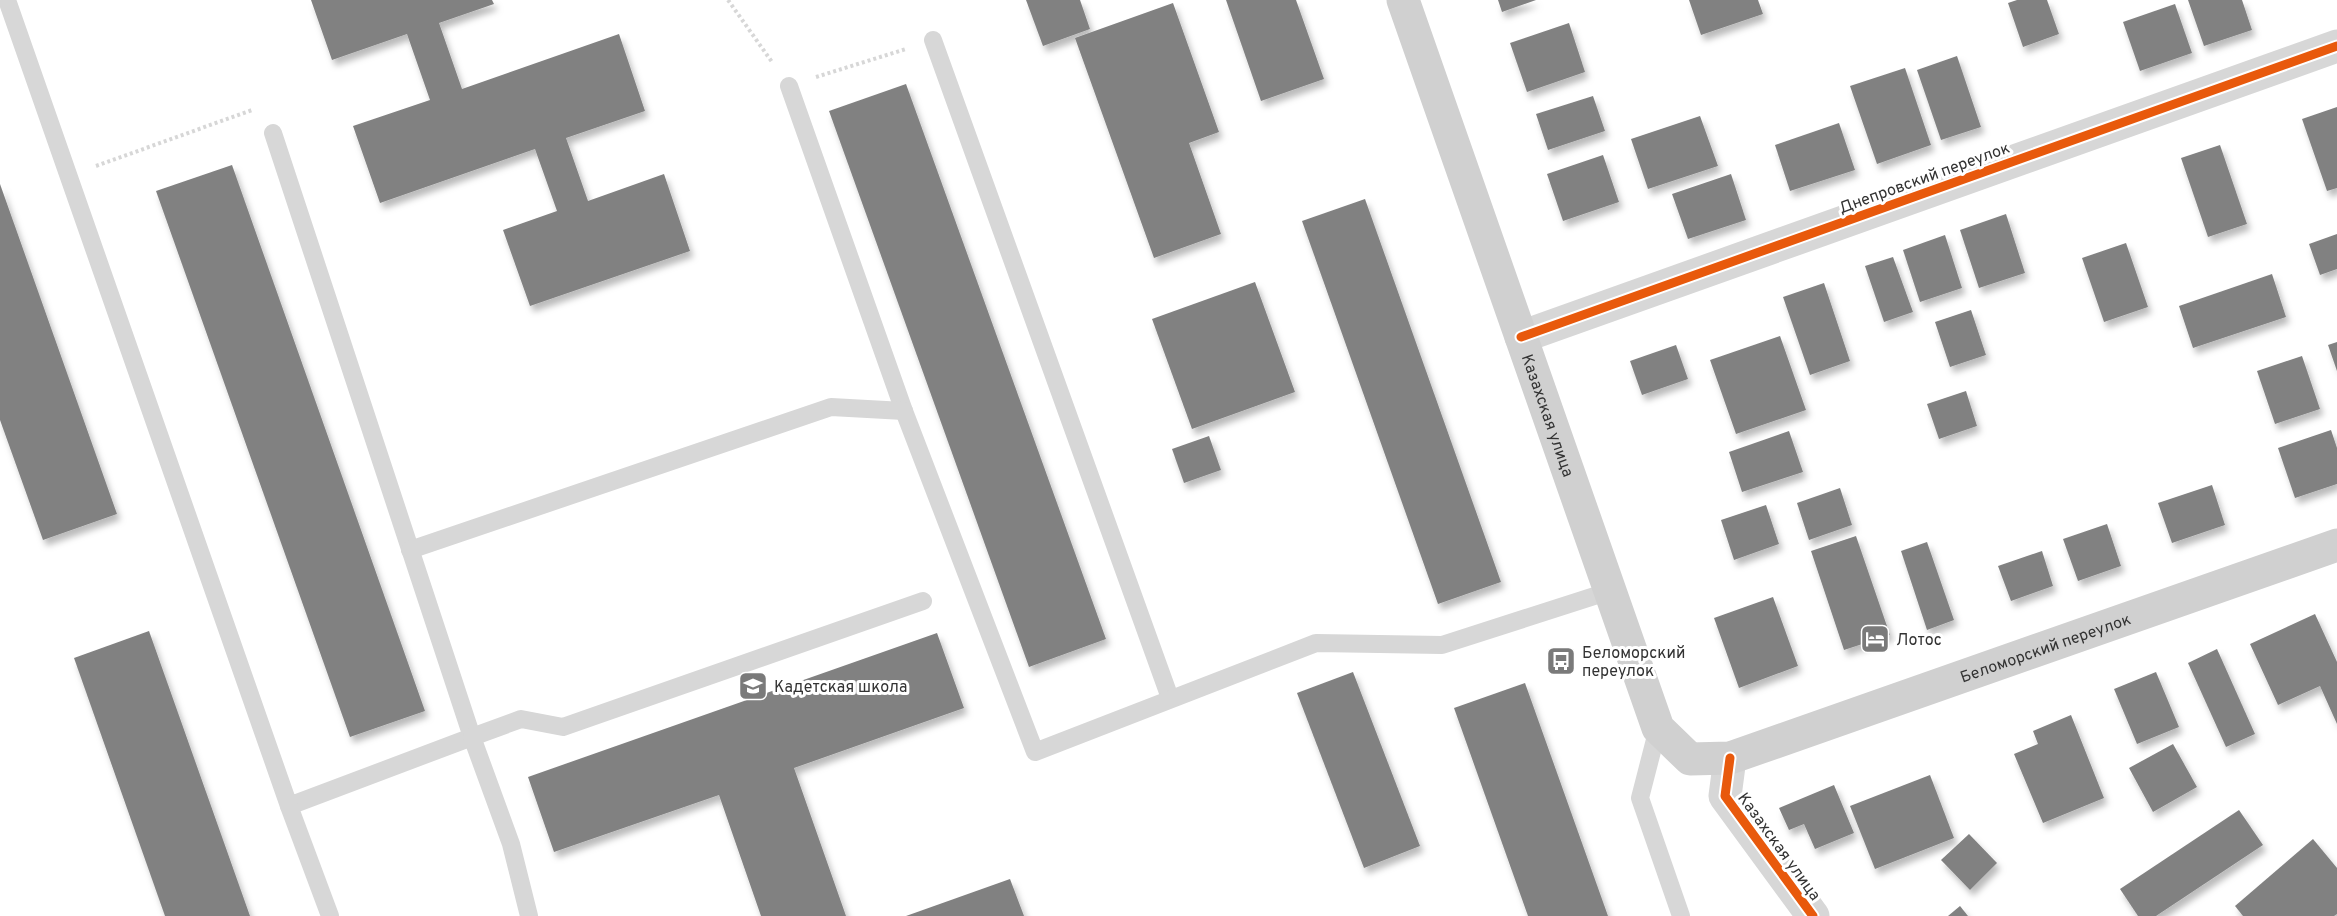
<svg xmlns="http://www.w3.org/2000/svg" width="2337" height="916" viewBox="0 0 2337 916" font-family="Overpass,sans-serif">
<defs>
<filter id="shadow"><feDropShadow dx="3.5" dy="6" stdDeviation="3" flood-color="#0004"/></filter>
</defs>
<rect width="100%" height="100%" fill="#fff"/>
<g fill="#818181" filter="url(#shadow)">
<path d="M311,0H492L494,4L439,23L462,89L619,34L645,111L566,138L588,201L664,174L690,251L530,306L503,230L557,211L535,149L380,203L353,126L430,100L407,34L332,60Z"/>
<path d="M1026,0H1080L1090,29L1043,46Z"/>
<path d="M1226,0H1296L1324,79L1261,101Z"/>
<path d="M1498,0H1536L1502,12Z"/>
<path d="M1689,0H1758L1763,14L1701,35Z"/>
<path d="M2017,0H2047L2059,34L2023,47L2008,3Z"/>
<path d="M2188,0H2242L2252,30L2204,46Z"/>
<path d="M1173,3L1219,132L1189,143L1221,234L1154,258L1075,38Z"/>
<path d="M2175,4L2192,53L2140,71L2123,22Z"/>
<path d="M1569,23L1585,72L1527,92L1510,43Z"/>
<path d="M1957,56L1981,127L1941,140L1917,70Z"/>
<path d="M1905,68L1931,145L1877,164L1850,86Z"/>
<path d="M906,84L1106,639L1029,667L829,111Z"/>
<path d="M1593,96L1605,131L1548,150L1536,114Z"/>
<path d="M2337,107V188L2327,191L2302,119Z"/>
<path d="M1700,116L1718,166L1648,189L1631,139Z"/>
<path d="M1839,123L1855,170L1790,191L1775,145Z"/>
<path d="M2220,145L2247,224L2208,237L2181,158Z"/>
<path d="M1603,155L1619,202L1563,221L1547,174Z"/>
<path d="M232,165L425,711L350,737L156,191Z"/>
<path d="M1731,174L1746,220L1688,239L1672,194Z"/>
<path d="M0,184L117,514L43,540L0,420Z"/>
<path d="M1365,199L1501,582L1438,604L1302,221Z"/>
<path d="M2006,214L2025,273L1979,288L1960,230Z"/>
<path d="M2337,234V269L2320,275L2309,244Z"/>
<path d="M1945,235L1962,288L1920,302L1903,250Z"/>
<path d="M2126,243L2148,307L2104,322L2082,258Z"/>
<path d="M1893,257L1913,312L1884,322L1865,266Z"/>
<path d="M2272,274L2286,317L2193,348L2179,306Z"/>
<path d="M1255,282L1295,392L1192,429L1152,319Z"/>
<path d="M1824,283L1850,361L1810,375L1783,297Z"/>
<path d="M1971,310L1986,355L1950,367L1935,322Z"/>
<path d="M1780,336L1806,410L1736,434L1710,360Z"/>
<path d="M2337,342V371L2328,345Z"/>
<path d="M1676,345L1688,379L1642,395L1630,361Z"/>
<path d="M2302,356L2320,409L2275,424L2257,371Z"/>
<path d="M1966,391L1977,426L1939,439L1927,404Z"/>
<path d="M2331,430L2337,448V484L2295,498L2278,448Z"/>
<path d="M1789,431L1803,472L1742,492L1729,452Z"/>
<path d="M1209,436L1221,470L1184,483L1172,449Z"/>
<path d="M2212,485L2225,525L2172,543L2158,503Z"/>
<path d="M1840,488L1852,525L1809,540L1797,503Z"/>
<path d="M1766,505L1779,544L1734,560L1721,520Z"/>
<path d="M2107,524L2121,566L2078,581L2063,539Z"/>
<path d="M1856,536L1890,635L1844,650L1811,551Z"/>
<path d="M1927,542L1954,620L1927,630L1901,551Z"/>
<path d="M2042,551L2053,586L2011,601L1998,566Z"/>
<path d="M1773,597L1798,666L1739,688L1714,618Z"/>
<path d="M2315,614L2337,662V724L2320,686L2278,705L2250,644Z"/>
<path d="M149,631L250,916H165L74,658Z"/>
<path d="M937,633L964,708L794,768L846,916H761L719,795L554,852L528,777Z"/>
<path d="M2217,649L2255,734L2226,747L2188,663Z"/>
<path d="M1353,672L1420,846L1364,868L1297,693Z"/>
<path d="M2156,672L2179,727L2137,744L2114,689Z"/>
<path d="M1525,683L1608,916H1528L1454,708Z"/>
<path d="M2071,715L2104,798L2043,823L2014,754L2038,744L2033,731Z"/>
<path d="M2173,744L2197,787L2153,812L2129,768Z"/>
<path d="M1930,775L1954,838L1875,869L1850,806Z"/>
<path d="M1834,785L1854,833L1815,849L1804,824L1789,830L1779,808Z"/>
<path d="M2239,810L2263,845L2156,916H2138L2120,889Z"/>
<path d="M1969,834L1997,863L1970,890L1941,860Z"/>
<path d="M2313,839L2337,868V914L2334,916H2243L2235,906Z"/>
<path d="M1010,879L1024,916H906Z"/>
<path d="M1960,906L1968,916H1948Z"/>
</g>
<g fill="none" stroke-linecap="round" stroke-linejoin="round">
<g stroke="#d7d7d7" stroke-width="4" stroke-dasharray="3 3" stroke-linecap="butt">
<path d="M728,0L772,62"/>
<path d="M816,77L906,49"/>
<path d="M96,166L252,110"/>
</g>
<g stroke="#d7d7d7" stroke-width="18">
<path d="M7,0L289,806L472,737L273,133"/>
<path d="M933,40L1170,698"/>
<path d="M789,86L904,411L1035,752L1316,643L1442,645L1610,591"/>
<path d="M410,550L831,407L904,411"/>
<path d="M1658,728L1640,798L1681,916"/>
<path d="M289,806L330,916"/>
<path d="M529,916L511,844L472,737L521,719L563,727L923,601"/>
</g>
<g stroke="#d7d7d7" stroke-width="33">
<path d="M1521,337L2337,46"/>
<path d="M1730,758L1725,796L1813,916"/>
</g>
<path stroke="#d0d0d0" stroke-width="33" id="s1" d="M1403,0L1658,728L1690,759L1730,758L2337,545"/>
<g stroke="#fff" stroke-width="13">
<g id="cycleway">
<path d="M1521,337L2337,46"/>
<path d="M1730,758L1725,796L1813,916"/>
</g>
</g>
<use href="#cycleway" stroke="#e8590c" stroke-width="9"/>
</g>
<defs>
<g id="hotel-square" transform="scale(1.5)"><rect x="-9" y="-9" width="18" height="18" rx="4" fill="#7a7a7a" stroke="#fff"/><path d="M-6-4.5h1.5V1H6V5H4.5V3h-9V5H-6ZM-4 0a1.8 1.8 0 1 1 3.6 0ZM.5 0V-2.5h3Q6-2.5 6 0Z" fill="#fff"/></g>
<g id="bus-square" transform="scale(1.5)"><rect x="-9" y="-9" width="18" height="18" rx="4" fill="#7a7a7a" stroke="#fff"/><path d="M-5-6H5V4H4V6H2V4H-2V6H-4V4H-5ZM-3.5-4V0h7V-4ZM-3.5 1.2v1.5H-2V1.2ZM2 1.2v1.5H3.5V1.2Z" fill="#fff"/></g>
<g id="school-square" transform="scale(1.5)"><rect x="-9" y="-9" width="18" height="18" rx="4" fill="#7a7a7a" stroke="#fff"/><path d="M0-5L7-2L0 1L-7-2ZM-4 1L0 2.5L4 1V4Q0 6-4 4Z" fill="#fff"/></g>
</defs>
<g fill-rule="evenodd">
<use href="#hotel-square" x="1875" y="639"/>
<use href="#bus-square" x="1561" y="661"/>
<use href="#school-square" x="753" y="686"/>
</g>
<g text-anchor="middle" stroke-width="6" stroke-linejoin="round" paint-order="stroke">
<g font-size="16" fill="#333" stroke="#fff">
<text transform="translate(1924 177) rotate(-20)" y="6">Днепровский переулок</text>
<text dy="6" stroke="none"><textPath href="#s1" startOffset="440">Казахская улица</textPath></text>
<text dy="6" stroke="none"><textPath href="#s1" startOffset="1190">Беломорский переулок</textPath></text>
<text transform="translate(1780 846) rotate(54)" y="6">Казахская улица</text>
</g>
<g font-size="16" fill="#333" stroke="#fff" text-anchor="start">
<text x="1896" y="645">Лотос</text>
<text x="1582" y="658">Беломорский<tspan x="1582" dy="18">переулок</tspan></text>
<text x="774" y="692">Кадетская школа</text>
</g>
</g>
</svg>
